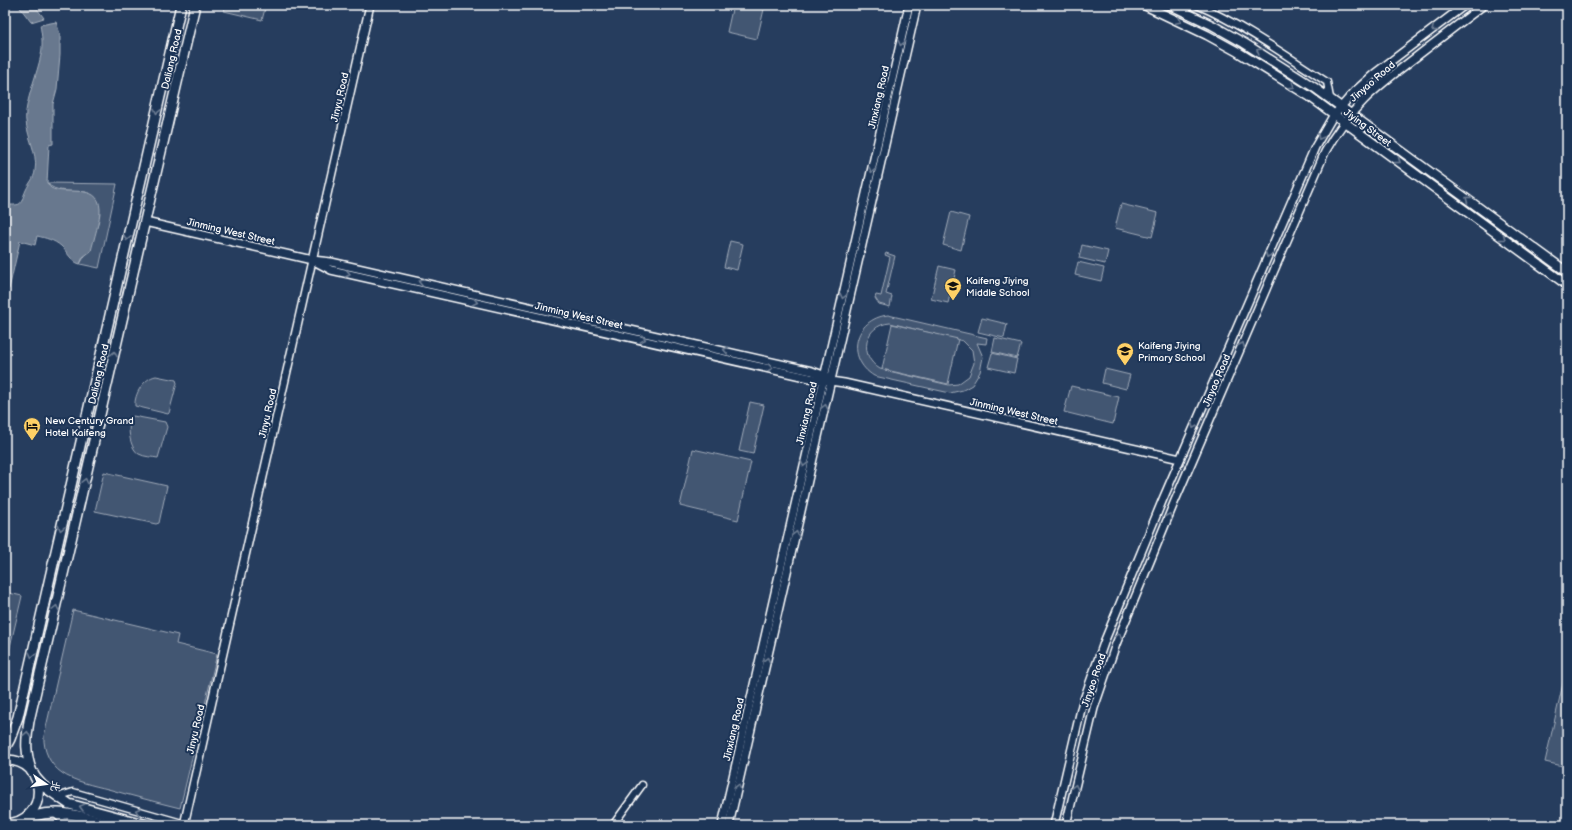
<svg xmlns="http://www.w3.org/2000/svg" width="1572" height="830" viewBox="0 0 1572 830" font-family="'Balsamiq Sans','LXGW WenKai TC',sans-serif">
<rect width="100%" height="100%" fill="#263d5e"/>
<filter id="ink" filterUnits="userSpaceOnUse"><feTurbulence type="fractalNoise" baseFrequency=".025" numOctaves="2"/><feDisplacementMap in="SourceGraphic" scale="8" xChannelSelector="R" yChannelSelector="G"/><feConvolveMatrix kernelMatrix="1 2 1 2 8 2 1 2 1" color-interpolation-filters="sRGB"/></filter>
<g filter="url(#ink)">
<g fill="#425672" stroke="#a0aab8" fill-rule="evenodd">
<path d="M215,5H266L262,20L224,11L225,8Z"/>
<path d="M733,5H765L757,39L727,32Z"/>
<path d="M47,183L117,184L99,268L80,264L86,254V192C74,191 55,193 47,183Z"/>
<path d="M1121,204L1158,213L1152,237L1115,228Z"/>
<path d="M951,212L969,217L961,250L943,245Z"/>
<path d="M730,241L743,244L737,270L724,267Z"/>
<path d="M1082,245L1108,251L1105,264L1079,258Z"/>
<path d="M886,253L895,256L886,294L892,296L890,307L879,304L875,298L876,295L881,296L890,257L885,255Z"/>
<path d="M1078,262L1104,268L1101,281L1075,275Z"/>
<path d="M939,266L956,270L948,303L931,299Z"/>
<path d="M888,315L987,338L986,344L977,343L983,357L980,372L972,385L963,390L950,393L874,376C845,358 854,319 888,315ZM890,323L963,341L972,350L974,363L969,376L958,384L949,385L880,369C858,356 864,325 890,323Z"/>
<path d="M982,318L1007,324L1004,338L978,332Z"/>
<path d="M892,324L958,339L948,384L882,369Z"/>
<path d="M995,338L1021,344L1017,358L992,352Z"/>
<path d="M992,353L1017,359L1014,373L988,367Z"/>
<path d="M1105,369L1130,375L1126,389L1102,383Z"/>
<path d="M156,376L176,380L177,383L169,413L168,414L135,406C134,394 144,378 156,376Z"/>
<path d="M1071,386L1119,397L1113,424L1064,412Z"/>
<path d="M750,402L764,405L753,454L739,451Z"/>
<path d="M133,416L165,422L167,427L158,458C153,457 144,457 139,454C129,448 126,424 133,416Z"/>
<path d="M693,449L751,462L738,520L680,506Z"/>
<path d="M104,472L167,486L159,523L156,524L95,511Z"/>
<path d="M5,592L22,596L5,668Z"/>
<path d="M73,610L178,635L176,644L217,654L180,808C156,802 132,796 108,789C95,786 73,781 62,773C50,765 43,750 44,736Z"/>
<path d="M1567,666V767L1545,762Z"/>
</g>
<g fill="#67788e" stroke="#a4aebb">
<path d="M18,5H34L44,18L31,22Z"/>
<path d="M56,22L60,34V55L57,89L53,104V144L49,145L47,183C47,183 50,187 51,188C64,196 99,182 100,209C101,217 93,242 91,251L83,257L80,264C71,262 67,251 61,246C54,240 46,238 37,236L35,245L20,241L9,289L5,288V205C24,205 19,206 26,190C29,183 34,179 35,171C39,152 23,132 26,111C29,92 37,74 41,55C43,45 42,35 40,25Z"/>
</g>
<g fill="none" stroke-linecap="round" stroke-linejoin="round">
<g stroke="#fff" stroke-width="9">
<g id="minor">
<path d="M1197,5C1243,25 1285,55 1327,82L1330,98"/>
<path d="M57,797L73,792L189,825"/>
<path d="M54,813L63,821L78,825"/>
<path d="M613,825L642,785"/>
</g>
</g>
<g stroke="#fff" stroke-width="10">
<g id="tertiary">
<path d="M145,222L312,260L331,262L812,371L829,377"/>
<path d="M312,260L331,270L810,378L844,383L1180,459"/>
<path d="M184,825L370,5"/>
<path d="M722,825L909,5"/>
<path d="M729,825L917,5"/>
<path d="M1054,825L1082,705L1105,640L1163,499L1315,147L1333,116L1355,91L1374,74L1465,5"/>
<path d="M1066,825L1094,708L1116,644L1174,503L1325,152C1349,108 1377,87 1416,57C1438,40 1461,22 1484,5"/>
</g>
</g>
<g stroke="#fff" stroke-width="11">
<g id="secondary">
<path d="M1144,5L1207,35L1238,52L1309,96L1567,285"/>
<path d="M1170,5L1212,25L1244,43L1315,88L1567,272"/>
</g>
</g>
<g stroke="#fff" stroke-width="12">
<g id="primary">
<path d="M5,748L10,739L18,717L181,5"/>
<path d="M5,760C48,758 51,822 5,824"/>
<path d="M32,772C25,754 26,740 29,721L195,5"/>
<path d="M35,777L43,786L69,804L147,825"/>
<path d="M15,825C48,803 80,816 115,825"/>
</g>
</g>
<use href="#minor" stroke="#1d3557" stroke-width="6"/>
<use href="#tertiary" stroke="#1d3557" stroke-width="7"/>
<use href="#secondary" stroke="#1d3557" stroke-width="8"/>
<use href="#primary" stroke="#1d3557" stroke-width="9"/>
</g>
<defs><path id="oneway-chevron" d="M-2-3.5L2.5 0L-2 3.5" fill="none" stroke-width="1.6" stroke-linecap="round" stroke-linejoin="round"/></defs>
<g stroke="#6c7c92">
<use href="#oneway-chevron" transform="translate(1179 21) rotate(25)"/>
<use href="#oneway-chevron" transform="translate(1434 29) rotate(143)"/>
<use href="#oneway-chevron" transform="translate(901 43) rotate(103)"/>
<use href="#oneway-chevron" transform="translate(1259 51) rotate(-149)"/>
<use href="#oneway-chevron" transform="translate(1292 86) rotate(33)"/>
<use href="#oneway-chevron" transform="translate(157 111) rotate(103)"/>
<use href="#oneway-chevron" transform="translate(1320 137) rotate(119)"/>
<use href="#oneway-chevron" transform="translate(1398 161) rotate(36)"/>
<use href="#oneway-chevron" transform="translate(872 170) rotate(103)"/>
<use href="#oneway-chevron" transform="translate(1468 199) rotate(-144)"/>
<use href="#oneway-chevron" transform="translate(127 238) rotate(103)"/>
<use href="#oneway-chevron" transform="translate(1503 238) rotate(36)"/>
<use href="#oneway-chevron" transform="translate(1268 255) rotate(113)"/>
<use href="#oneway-chevron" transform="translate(348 274) rotate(13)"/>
<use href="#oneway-chevron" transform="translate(421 282) rotate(-167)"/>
<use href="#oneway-chevron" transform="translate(843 296) rotate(103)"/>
<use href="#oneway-chevron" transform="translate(475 302) rotate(13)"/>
<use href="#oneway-chevron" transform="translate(643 339) rotate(13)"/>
<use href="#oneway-chevron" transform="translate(1242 345) rotate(-67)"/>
<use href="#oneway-chevron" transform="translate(726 350) rotate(-167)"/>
<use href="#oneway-chevron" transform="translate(114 354) rotate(-77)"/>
<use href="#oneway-chevron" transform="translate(770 368) rotate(13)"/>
<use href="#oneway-chevron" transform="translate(825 407) rotate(-77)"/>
<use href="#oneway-chevron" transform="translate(1194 426) rotate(113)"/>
<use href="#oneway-chevron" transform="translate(804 464) rotate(103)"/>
<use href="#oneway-chevron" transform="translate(85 481) rotate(-77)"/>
<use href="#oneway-chevron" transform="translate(1169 516) rotate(-68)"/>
<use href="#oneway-chevron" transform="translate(61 528) rotate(103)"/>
<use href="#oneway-chevron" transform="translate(796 534) rotate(-77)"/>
<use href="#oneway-chevron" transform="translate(56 608) rotate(-77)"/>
<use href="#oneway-chevron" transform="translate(1119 636) rotate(-68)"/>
<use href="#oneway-chevron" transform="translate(32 655) rotate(103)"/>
<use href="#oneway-chevron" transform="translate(767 660) rotate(-77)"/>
<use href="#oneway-chevron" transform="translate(27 734) rotate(-80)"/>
<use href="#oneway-chevron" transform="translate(738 787) rotate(-77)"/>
<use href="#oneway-chevron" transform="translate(1075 787) rotate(-77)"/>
<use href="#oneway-chevron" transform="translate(82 807) rotate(-165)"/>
<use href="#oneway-chevron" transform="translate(138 811) rotate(-164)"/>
</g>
</g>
<defs>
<g id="school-pin" transform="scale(0.9)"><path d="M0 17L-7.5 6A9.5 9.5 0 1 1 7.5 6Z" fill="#ffd166" stroke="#1d3557"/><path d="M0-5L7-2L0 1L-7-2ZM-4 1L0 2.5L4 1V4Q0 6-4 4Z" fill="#111"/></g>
<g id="hotel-pin" transform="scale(0.9)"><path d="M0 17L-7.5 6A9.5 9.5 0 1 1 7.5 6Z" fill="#ffd166" stroke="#1d3557"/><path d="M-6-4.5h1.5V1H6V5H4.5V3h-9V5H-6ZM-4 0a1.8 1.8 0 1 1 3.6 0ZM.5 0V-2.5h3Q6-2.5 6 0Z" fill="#111"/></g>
</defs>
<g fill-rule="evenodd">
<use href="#school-pin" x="953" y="286"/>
<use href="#school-pin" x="1125" y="351"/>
<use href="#hotel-pin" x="32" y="426"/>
</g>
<g text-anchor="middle" stroke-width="4" stroke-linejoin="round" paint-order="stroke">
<g font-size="10" fill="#fff" stroke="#1d3557">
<text transform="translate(171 59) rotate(-77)" y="4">Daliang Road</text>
<text transform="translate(1372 81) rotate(-41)" y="4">Jinyao Road</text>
<text transform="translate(339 97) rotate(-77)" y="4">Jinyu Road</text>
<text transform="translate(878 97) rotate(-77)" y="4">Jinxiang Road</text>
<text transform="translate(1368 127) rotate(36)" y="4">Jiying Street</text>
<text transform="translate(231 231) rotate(13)" y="4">Jinming West Street</text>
<text transform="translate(579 315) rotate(13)" y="4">Jinming West Street</text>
<text transform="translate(98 374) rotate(-77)" y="4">Daliang Road</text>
<text transform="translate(1216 380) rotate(-67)" y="4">Jinyao Road</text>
<text transform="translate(1014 411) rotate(13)" y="4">Jinming West Street</text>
<text transform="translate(267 413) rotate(-77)" y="4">Jinyu Road</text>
<text transform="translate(806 413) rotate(-77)" y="4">Jinxiang Road</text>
<text transform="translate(1093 680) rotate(-71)" y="4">Jinyao Road</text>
<text transform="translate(195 729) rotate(-77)" y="4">Jinyu Road</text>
<text transform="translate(733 729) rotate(-77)" y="4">Jinxiang Road</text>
</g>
<g font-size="10" fill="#fff" stroke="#1d3557" text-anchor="start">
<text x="966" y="284">Kaifeng Jiying<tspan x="966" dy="12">Middle School</tspan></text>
<text x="1138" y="349">Kaifeng Jiying<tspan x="1138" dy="12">Primary School</tspan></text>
<text x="45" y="424">New Century Grand<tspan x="45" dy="12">Hotel Kaifeng</tspan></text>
</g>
</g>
<rect width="1572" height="830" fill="none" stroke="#1d3557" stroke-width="20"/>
<rect x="10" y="10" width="1552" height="810" fill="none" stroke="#fff" stroke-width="1.5" filter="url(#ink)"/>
<g transform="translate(46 784) rotate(103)" stroke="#1d3557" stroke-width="3" paint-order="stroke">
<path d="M0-3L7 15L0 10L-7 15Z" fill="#ffffff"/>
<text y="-6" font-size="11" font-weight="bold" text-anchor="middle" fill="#ffffff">北</text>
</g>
</svg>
